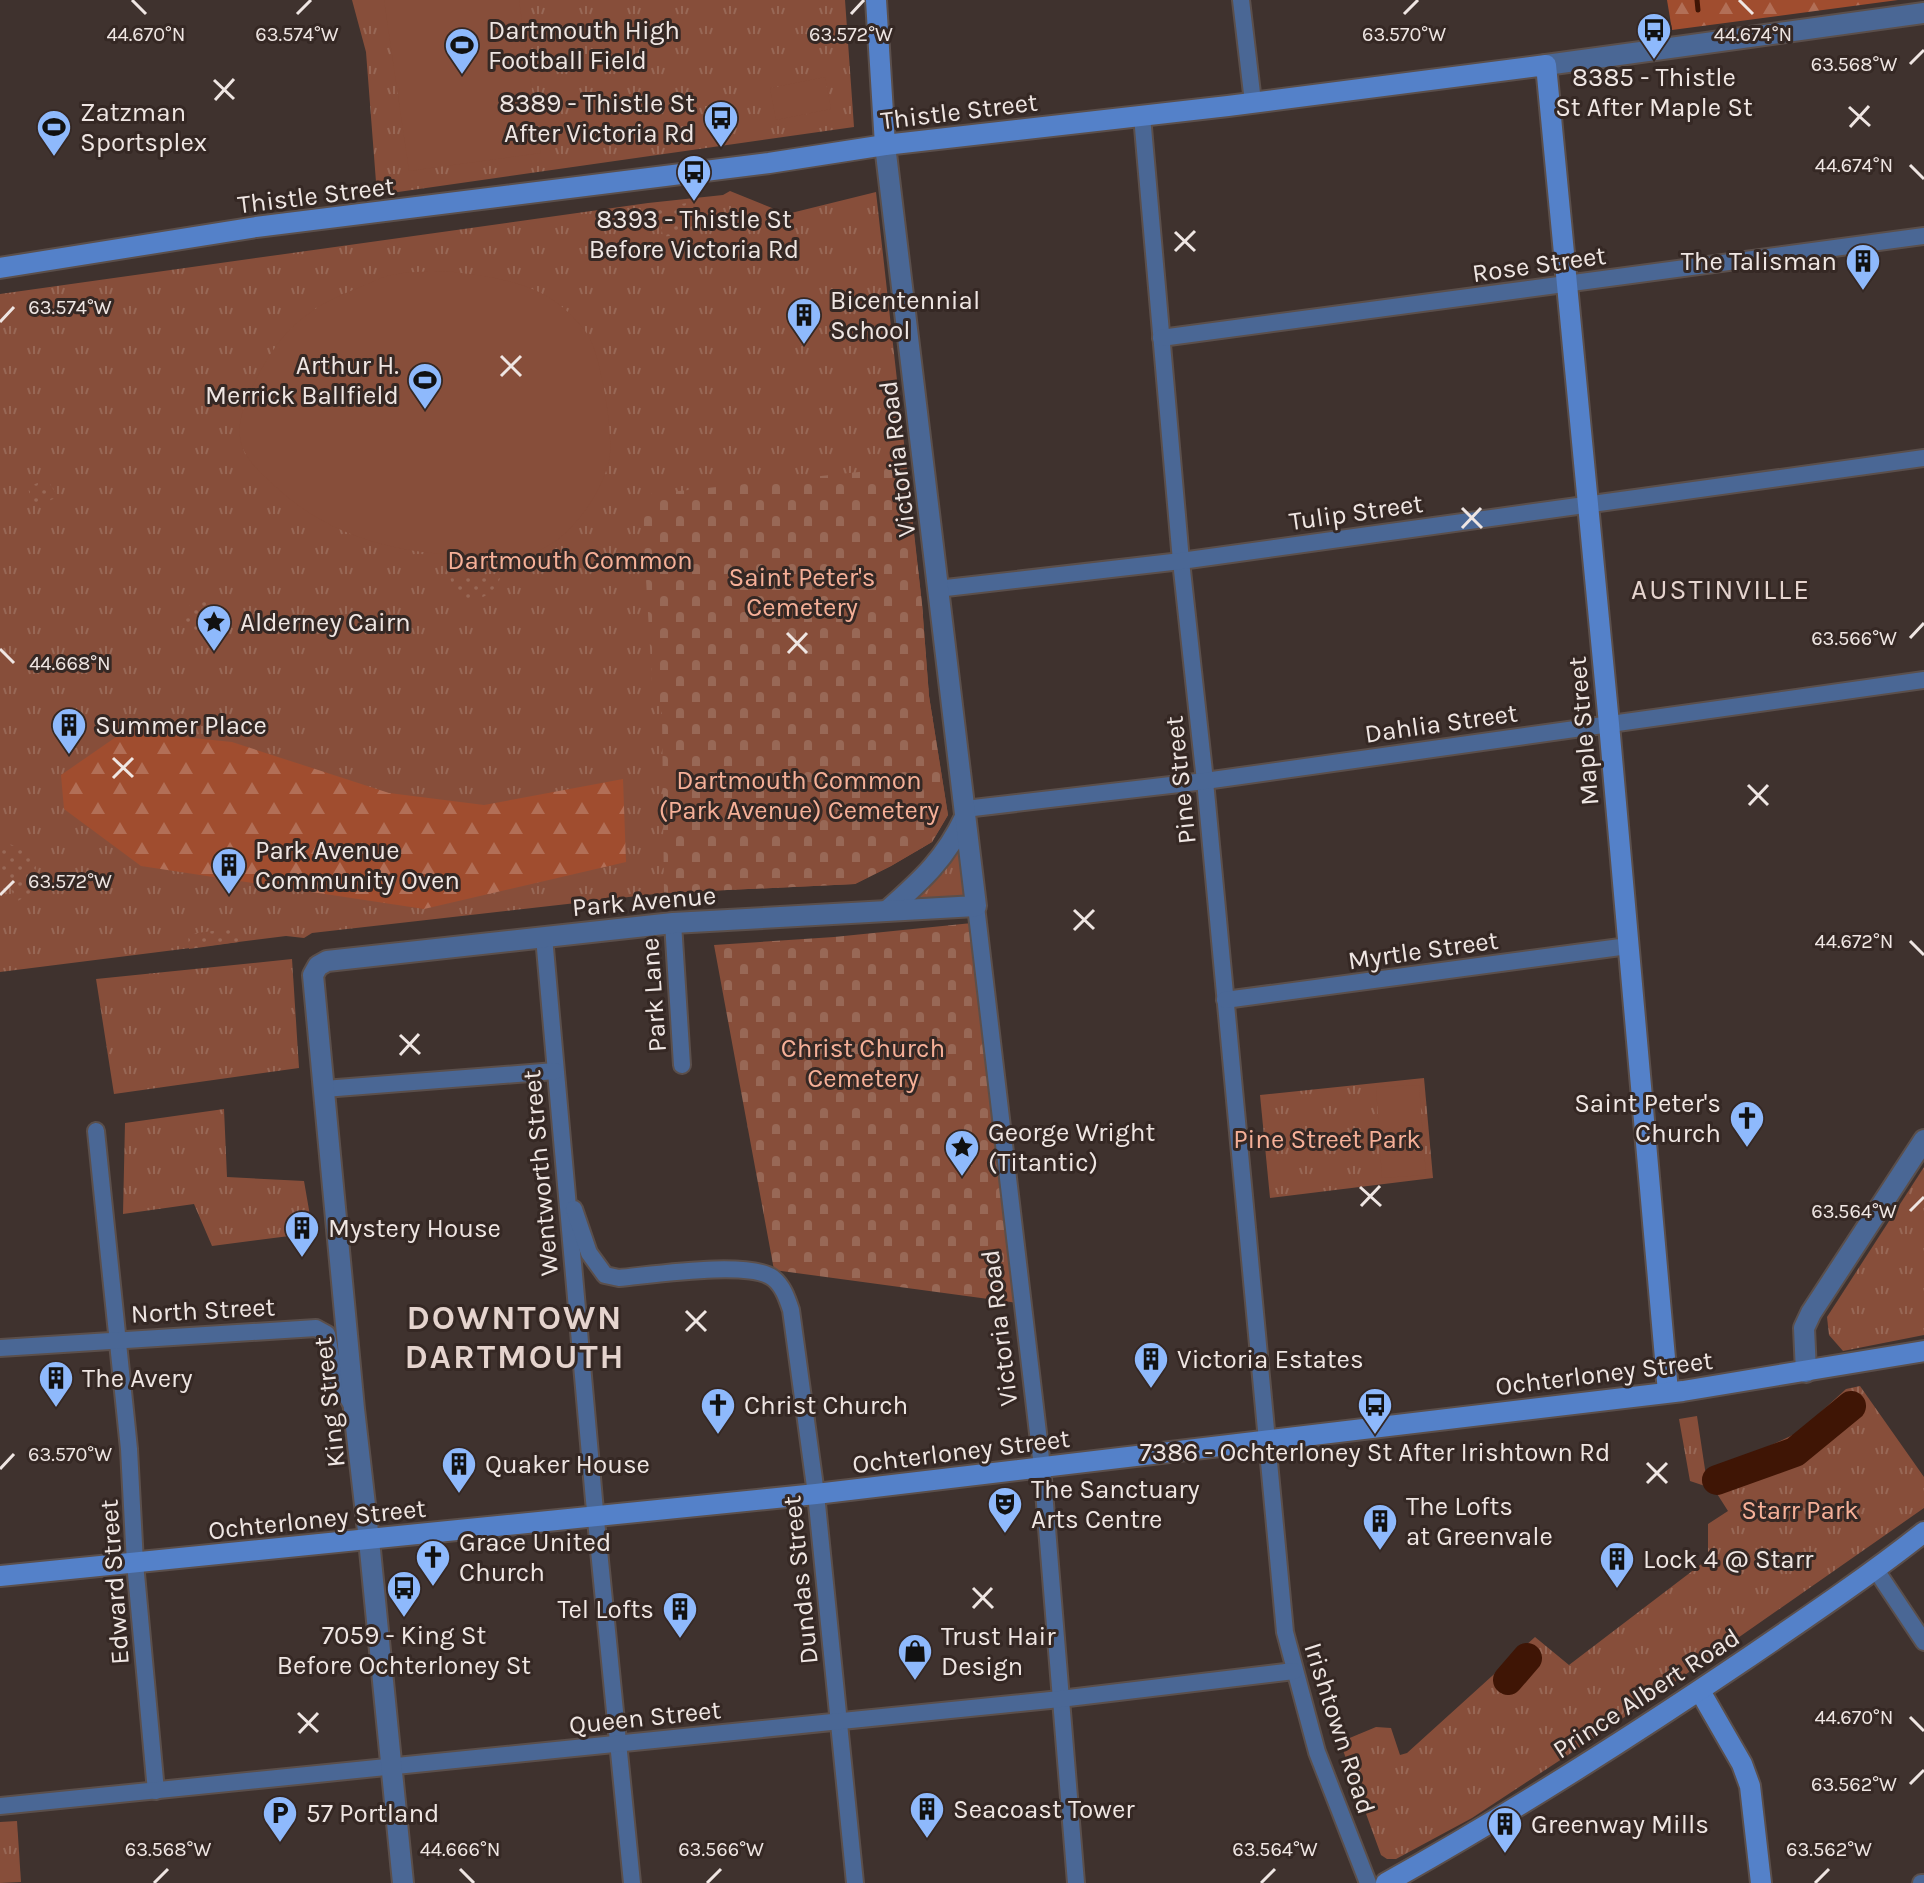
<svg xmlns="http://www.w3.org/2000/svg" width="1924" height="1883" viewBox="0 0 1924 1883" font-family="Karla,sans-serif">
<defs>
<pattern id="grass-tufts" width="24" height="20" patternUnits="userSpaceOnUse" patternTransform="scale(2)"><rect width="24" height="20" fill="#874e3a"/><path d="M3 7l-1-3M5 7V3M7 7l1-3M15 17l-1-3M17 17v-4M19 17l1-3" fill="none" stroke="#986856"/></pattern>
<pattern id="forest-firs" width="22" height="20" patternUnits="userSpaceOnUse" patternTransform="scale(2)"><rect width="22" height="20" fill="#a04d2f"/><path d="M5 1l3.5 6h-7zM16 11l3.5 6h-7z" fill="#b26f57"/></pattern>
<pattern id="cemetery-stones" width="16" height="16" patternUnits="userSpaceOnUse" patternTransform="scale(2)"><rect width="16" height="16" fill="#874e3a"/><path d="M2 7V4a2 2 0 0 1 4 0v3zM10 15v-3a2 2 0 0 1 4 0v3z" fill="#986856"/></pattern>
<pattern id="garden-dots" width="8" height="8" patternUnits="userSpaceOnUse" patternTransform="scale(2)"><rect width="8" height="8" fill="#874e3a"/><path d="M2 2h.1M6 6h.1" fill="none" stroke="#986856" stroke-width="1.8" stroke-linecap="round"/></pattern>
</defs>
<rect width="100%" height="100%" fill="#3f322e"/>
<g fill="url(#grass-tufts)">
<path d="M352,0H845L854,127L377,195L366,52Z"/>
<path d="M730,191L787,214L876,192L922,604L929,696L948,815L932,842L891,866L855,884L664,893L312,933L304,938L286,936L0,972V294L648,203L723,195Z"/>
<path d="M962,844L970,901L910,904L940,875Z"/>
<path d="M292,959L299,1068L114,1094L96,979Z"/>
<path d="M1424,1078L1433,1178L1270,1198L1260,1095Z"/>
<path d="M224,1109L227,1177L304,1181L313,1233L212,1246L194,1204L123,1214L125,1123Z"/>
<path d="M1924,1167V1335L1843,1351L1829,1335L1827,1317Z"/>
<path d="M1860,1386L1924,1477V1508L1606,1730L1472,1818L1396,1859H1387L1381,1855L1340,1742L1376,1727L1391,1728L1400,1755L1407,1753L1535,1637L1569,1665L1708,1559V1524L1728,1511L1714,1489L1690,1481L1679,1419L1697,1416L1706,1476L1799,1432L1846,1389Z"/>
<path d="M17,1821L21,1882L0,1883V1822Z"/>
</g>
<g fill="url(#forest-firs)">
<path d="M1667,0H1898L1672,30Z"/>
<path d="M155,734L232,742L389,793L484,805L623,779L626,862L424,909L141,866L64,809L61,775L116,737Z"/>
</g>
<g fill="url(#cemetery-stones)">
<path d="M906,467L922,604L929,696L948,815L932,842L891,866L855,884L664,893L662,713L652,681L641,495Z"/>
<path d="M972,923L1018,1303L774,1270L714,945L834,937Z"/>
</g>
<g fill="url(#garden-dots)">
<path d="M693,202L698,231L663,237L658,208Z"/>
<path d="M47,479L58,497L36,506L30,497L28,487Z"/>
<path d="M501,576C496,591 484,600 467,601L454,589L450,578Z"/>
<path d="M202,596L214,608L216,621C200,629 199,638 181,626C183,613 190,601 202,596Z"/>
<path d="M0,842L33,850L36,865L35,891L16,902L7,879L0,871Z"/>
<path d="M237,928L239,942L189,949L188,934Z"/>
</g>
<g fill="#874e3a">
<path d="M384,0H519L541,153L409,171Z"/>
<path d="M825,77L831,109L776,120L770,88Z"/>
<path d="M446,271C490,277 535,280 569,313C576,320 587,331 591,341C602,366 612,426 610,453C607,488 570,540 537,551C525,555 507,553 494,554C417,559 334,542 276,487C264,476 252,466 244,451C234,430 243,407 252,388C279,331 305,308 363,286C374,281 386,275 397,274C413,271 430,272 446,271Z"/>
<path d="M1419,1085L1426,1175L1382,1178L1376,1087Z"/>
</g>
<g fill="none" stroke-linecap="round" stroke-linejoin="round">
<path stroke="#3f1505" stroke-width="5" d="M1697,0L1698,10"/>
<g stroke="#3f1505" stroke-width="30">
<path d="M1717,1480L1795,1452L1851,1406"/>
<path d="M1508,1680L1527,1658"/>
</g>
<g stroke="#5b4f4b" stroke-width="20">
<g id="minor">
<path d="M1241,0L1253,102"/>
<path d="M1142,116L1181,561L1205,781L1285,1632L1317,1752L1368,1883"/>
<path d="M1161,338L1924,236"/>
<path d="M937,589L1181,561L1924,458"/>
<path d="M965,809L1205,781L1924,680"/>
<path d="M976,906L1042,1467L1076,1883"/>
<path d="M673,923L682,1065"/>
<path d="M544,937L594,1500L632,1883"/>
<path d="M1225,1000L1628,946"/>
<path d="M324,1089L555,1071"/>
<path d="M96,1131L129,1449L135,1563L156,1791"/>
<path d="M574,1209L589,1253L605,1275L619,1278C652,1275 749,1260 773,1278C783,1286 787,1298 791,1310L816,1494L855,1883"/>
<path d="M0,1348L316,1328L327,1334L334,1374L353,1407"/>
<path d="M1876,1570L1924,1642"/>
<path d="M0,1806L1060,1699L1294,1671"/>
<path d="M1921,1883H1924"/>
</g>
</g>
<g stroke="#5b4f4b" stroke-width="24">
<g id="tertiary">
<path d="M1546,65L1924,13"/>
<path d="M888,910C922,880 946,858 965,817"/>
<path d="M1806,1372L1804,1328L1811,1313L1924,1140"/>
<path d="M403,1883L369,1540L354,1409L313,975L318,966L327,961L673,923L976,906L885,145"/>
</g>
</g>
<g stroke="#5b4f4b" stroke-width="24">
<g id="secondary">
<path d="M876,0L885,145"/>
<path d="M0,268L256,227L769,163L885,145L1228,106L1546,65L1609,724L1668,1392"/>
<path d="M0,1576L816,1494L1683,1391L1924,1351"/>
<path d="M1700,1691L1742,1764L1750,1786L1761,1883"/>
<path d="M1386,1883C1510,1814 1629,1738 1746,1659C1806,1618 1867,1577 1924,1532"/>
</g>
</g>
<use href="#minor" stroke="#4a6795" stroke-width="16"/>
<use href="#tertiary" stroke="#4a6795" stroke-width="20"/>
<use href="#secondary" stroke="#5481c9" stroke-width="20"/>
</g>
<path fill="none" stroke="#efe6e3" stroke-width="3" d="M132,0L146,14M1739,0L1753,14M297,14L311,0M851,14L864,0M1404,14L1418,0M1910,64L1924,50M214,80L234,99M215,100L234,79M1849,107L1870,126M1850,127L1869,106M1910,165L1924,179M1175,232L1195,251M1175,251L1195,231M0,322L14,307M501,356L521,376M501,376L521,356M1462,508L1482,528M1462,528L1481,508M787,633L807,653M1910,638L1924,623M0,649L14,663M788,653L807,633M113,758L133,777M113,778L133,758M1748,785L1768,805M1749,805L1768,785M0,895L14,881M1074,910L1094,929M1074,930L1094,910M1910,941L1924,955M400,1035L420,1054M400,1055L419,1034M1360,1187L1381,1206M1361,1206L1380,1186M1910,1211L1924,1197M686,1311L706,1331M686,1331L706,1311M1647,1463L1667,1483M0,1469L14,1454M1647,1483L1667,1463M973,1588L993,1608M973,1608L992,1588M298,1713L318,1732M1910,1717L1924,1731M299,1733L318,1713M1910,1784L1924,1770M460,1869L474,1883M154,1883L168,1869M707,1883L721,1869M1261,1883L1275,1869M1815,1883L1829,1869"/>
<defs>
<g id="bus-pin" transform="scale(1.8)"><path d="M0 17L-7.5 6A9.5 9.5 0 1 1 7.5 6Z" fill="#8eb9fc" stroke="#352824"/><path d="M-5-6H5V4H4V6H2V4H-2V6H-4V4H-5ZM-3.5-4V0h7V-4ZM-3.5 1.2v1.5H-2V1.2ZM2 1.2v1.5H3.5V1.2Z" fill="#111"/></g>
<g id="stadium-pin" transform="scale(1.8)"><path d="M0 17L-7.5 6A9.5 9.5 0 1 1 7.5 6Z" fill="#8eb9fc" stroke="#352824"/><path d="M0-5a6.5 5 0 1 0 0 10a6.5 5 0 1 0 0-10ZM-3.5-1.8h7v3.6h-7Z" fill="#111"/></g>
<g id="building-pin" transform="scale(1.8)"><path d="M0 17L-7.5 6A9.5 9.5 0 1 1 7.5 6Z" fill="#8eb9fc" stroke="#352824"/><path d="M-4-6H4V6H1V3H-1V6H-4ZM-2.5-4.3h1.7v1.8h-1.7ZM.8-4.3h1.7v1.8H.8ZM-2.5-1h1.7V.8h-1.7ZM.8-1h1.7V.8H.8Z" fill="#111"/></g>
<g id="sight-pin" transform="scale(1.8)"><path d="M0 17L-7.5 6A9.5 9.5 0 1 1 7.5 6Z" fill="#8eb9fc" stroke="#352824"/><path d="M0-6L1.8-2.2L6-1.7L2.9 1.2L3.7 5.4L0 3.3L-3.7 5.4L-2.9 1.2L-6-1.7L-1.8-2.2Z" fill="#111"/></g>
<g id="church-pin" transform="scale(1.8)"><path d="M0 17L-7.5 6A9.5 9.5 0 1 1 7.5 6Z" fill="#8eb9fc" stroke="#352824"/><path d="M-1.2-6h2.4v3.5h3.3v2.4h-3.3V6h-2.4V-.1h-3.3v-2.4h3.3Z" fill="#111"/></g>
<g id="theatre-pin" transform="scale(1.8)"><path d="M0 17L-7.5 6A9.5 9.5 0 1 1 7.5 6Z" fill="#8eb9fc" stroke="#352824"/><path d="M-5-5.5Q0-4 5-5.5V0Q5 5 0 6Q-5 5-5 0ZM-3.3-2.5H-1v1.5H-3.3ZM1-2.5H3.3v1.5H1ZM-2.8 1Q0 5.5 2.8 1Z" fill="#111"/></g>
<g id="shop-pin" transform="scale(1.8)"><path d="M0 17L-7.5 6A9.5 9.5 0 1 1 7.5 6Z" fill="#8eb9fc" stroke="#352824"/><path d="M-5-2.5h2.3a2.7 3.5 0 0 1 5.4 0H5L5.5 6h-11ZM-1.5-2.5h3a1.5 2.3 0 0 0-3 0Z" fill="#111"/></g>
<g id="parking-pin" transform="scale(1.8)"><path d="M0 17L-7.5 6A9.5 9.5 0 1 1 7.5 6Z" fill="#8eb9fc" stroke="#352824"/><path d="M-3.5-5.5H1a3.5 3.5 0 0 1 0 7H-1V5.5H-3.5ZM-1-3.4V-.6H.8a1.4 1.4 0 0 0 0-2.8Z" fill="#111"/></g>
</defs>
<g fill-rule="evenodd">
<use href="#bus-pin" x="1654" y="30"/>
<use href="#stadium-pin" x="462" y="45"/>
<use href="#bus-pin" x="721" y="118"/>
<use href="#stadium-pin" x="54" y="127"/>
<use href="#bus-pin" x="694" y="172"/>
<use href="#building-pin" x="1863" y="261"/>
<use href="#building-pin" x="804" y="315"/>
<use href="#stadium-pin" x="425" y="380"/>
<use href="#sight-pin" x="214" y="622"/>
<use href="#building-pin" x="69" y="725"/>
<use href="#building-pin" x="229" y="865"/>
<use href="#church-pin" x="1747" y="1118"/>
<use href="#sight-pin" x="962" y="1147"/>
<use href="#building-pin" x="302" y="1228"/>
<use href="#building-pin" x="1151" y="1359"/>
<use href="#building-pin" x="56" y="1378"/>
<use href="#church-pin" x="718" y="1405"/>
<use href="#bus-pin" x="1375" y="1405"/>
<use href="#building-pin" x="459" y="1464"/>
<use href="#theatre-pin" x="1005" y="1504"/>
<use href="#building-pin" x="1380" y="1521"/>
<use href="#church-pin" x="433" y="1557"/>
<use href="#building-pin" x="1617" y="1559"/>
<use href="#bus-pin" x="404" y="1588"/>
<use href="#building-pin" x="680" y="1609"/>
<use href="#shop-pin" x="915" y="1651"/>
<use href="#building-pin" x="927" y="1809"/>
<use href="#parking-pin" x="280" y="1813"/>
<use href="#building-pin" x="1505" y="1824"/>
</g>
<g text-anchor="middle" stroke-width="6" stroke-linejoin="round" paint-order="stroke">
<g font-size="26" fill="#efe6e3" stroke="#352824" text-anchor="start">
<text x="488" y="39">Dartmouth High<tspan x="488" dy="30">Football Field</tspan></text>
<text x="1654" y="86" text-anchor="middle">8385 - Thistle<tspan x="1654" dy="30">St After Maple St</tspan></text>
<text x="695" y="112" text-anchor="end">8389 - Thistle St<tspan x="695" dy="30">After Victoria Rd</tspan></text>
<text x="80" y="121">Zatzman<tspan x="80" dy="30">Sportsplex</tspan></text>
<text x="694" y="228" text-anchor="middle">8393 - Thistle St<tspan x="694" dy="30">Before Victoria Rd</tspan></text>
<text x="1837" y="270" text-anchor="end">The Talisman</text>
<text x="830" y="309">Bicentennial<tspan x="830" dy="30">School</tspan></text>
<text x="399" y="374" text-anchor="end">Arthur H.<tspan x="399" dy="30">Merrick Ballfield</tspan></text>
<text x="240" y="631">Alderney Cairn</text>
<text x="95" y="734">Summer Place</text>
<text x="255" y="859">Park Avenue<tspan x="255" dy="30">Community Oven</tspan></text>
<text x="1721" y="1112" text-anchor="end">Saint Peter's<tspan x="1721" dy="30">Church</tspan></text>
<text x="988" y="1141">George Wright<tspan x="988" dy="30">(Titantic)</tspan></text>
<text x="328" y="1237">Mystery House</text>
<text x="1177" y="1368">Victoria Estates</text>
<text x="82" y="1387">The Avery</text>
<text x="744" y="1414">Christ Church</text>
<text x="1375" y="1461" text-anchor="middle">7386 - Ochterloney St After Irishtown Rd</text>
<text x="485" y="1473">Quaker House</text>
<text x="1031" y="1498">The Sanctuary<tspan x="1031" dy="30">Arts Centre</tspan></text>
<text x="1406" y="1515">The Lofts<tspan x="1406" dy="30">at Greenvale</tspan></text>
<text x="459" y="1551">Grace United<tspan x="459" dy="30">Church</tspan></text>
<text x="1643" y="1568">Lock 4 @ Starr</text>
<text x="654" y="1618" text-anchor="end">Tel Lofts</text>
<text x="404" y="1644" text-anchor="middle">7059 - King St<tspan x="404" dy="30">Before Ochterloney St</tspan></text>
<text x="941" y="1645">Trust Hair<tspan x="941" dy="30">Design</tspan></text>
<text x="953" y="1818">Seacoast Tower</text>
<text x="306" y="1822">57 Portland</text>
<text x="1531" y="1833">Greenway Mills</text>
</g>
<g font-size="26" fill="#efe6e3" stroke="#352824">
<text transform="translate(959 111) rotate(-7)" y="9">Thistle Street</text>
<text transform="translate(316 195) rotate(-7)" y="9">Thistle Street</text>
<text transform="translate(1539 264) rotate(-8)" y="9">Rose Street</text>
<text transform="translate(897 459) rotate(-97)" y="9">Victoria Road</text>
<text transform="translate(1356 512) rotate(-8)" y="9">Tulip Street</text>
<text transform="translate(1441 723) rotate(-8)" y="9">Dahlia Street</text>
<text transform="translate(1583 731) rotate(-95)" y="9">Maple Street</text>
<text transform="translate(1180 780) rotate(-96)" y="9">Pine Street</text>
<text transform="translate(644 901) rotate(-5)" y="9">Park Avenue</text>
<text transform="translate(1423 950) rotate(-8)" y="9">Myrtle Street</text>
<text transform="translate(653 995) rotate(-94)" y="9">Park Lane</text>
<text transform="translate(540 1173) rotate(-95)" y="9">Wentworth Street</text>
<text transform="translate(203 1310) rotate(-3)" y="9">North Street</text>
<text transform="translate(999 1328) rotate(-97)" y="9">Victoria Road</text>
<text transform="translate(1604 1373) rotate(-7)" y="9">Ochterloney Street</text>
<text transform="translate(329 1402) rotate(-96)" y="9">King Street</text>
<text transform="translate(961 1451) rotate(-7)" y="9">Ochterloney Street</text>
<text transform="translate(317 1519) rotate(-6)" y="9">Ochterloney Street</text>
<text transform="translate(800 1580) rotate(-96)" y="9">Dundas Street</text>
<text transform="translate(114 1582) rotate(-94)" y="9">Edward Street</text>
<text transform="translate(1646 1693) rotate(-33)" y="9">Prince Albert Road</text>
<text transform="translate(645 1717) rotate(-6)" y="9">Queen Street</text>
<text transform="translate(1340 1728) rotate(72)" y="9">Irishtown Road</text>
</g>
<g font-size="26" fill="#f6b098" stroke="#352824">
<text x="570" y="569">Dartmouth Common</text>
<text x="802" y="586">Saint Peter's<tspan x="802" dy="30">Cemetery</tspan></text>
<text x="799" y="789">Dartmouth Common<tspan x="799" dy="30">(Park Avenue) Cemetery</tspan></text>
<text x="863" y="1057">Christ Church<tspan x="863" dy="30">Cemetery</tspan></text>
<text x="1327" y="1148">Pine Street Park</text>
<text x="1800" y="1519">Starr Park</text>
</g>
<g font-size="28" letter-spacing="2" fill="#e5d4ce" stroke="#352824">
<text x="1721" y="599">AUSTINVILLE</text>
</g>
<g font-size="34" font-weight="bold" letter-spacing="2" fill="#e5d4ce" stroke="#352824">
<text x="515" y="1329">DOWNTOWN<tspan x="515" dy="39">DARTMOUTH</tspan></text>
</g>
</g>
<g font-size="20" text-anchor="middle" fill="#efe6e3" stroke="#352824" stroke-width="6" stroke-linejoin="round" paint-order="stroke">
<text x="146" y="41">44.670°N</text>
<text x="1753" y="41">44.674°N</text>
<text x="297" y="41">63.574°W</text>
<text x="851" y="41">63.572°W</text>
<text x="1404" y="41">63.570°W</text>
<text x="1854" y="71">63.568°W</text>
<text x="1854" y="172">44.674°N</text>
<text x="70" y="314">63.574°W</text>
<text x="1854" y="645">63.566°W</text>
<text x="70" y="670">44.668°N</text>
<text x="70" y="888">63.572°W</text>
<text x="1854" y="948">44.672°N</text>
<text x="1854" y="1218">63.564°W</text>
<text x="70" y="1461">63.570°W</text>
<text x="1854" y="1724">44.670°N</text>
<text x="1854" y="1791">63.562°W</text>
<text x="168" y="1856">63.568°W</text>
<text x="721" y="1856">63.566°W</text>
<text x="1275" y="1856">63.564°W</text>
<text x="1829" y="1856">63.562°W</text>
<text x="460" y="1856">44.666°N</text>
</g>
</svg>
